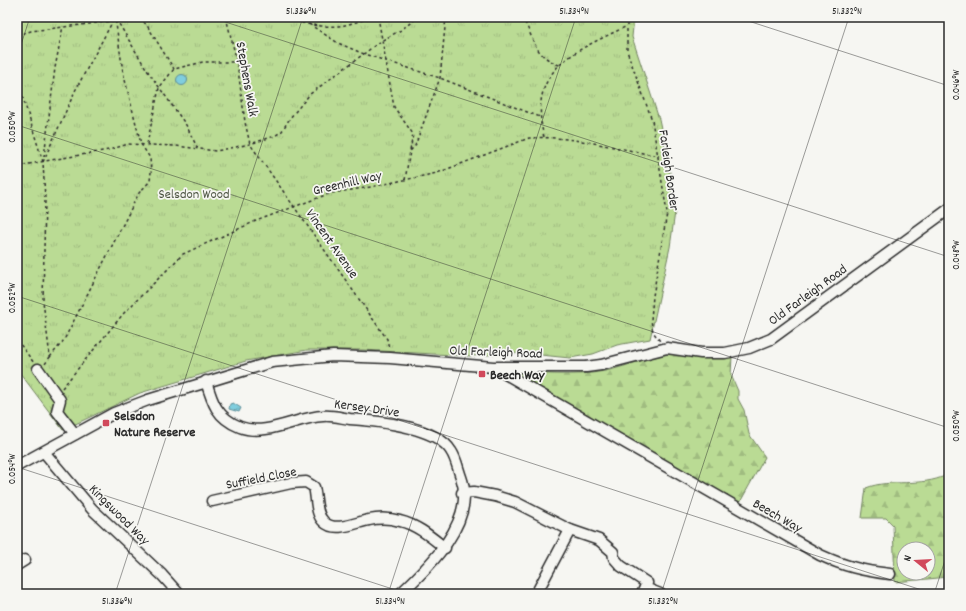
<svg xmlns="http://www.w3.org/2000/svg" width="966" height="611" viewBox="0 0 966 611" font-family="Dekko,sans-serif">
<defs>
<pattern id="forest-firs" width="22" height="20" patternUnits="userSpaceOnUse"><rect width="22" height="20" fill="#badb94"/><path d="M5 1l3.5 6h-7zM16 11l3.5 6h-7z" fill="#a0bc80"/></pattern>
<pattern id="park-tufts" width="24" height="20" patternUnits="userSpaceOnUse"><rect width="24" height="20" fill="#badb94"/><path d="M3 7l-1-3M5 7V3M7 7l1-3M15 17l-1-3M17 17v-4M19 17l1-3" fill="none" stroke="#a0bc80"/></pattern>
<pattern id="water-ripples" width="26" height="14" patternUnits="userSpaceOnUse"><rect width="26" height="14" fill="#80cede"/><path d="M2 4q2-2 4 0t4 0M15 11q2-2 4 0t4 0" fill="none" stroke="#6fb1bf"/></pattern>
</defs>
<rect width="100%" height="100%" fill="#f6f6f2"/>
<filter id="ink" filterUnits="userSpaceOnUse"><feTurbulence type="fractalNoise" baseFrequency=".025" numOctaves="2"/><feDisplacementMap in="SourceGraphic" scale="8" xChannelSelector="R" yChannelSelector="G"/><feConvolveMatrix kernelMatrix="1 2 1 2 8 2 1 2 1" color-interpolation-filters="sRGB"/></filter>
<g filter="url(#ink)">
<g fill="url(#forest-firs)" stroke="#728360" fill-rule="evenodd">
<path d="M680,353L732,356L731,375L738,391V399L744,410L749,434L765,457L739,504L509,372C540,373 574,377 605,371C630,366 653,354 680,353Z"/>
<path d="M947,475H949V577L895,582L893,525L886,518H862L866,488C891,478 920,488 947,475ZM904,549H928V573H904Z"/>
</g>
<path fill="url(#park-tufts)" stroke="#728360" d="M17,17H634L632,37L659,119L669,166L675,212L670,247L650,339L617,345L593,354L570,358L521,353L470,356L363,350H307L246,361L140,393L63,430L17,369Z"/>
<g fill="url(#water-ripples)" stroke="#5e8d96">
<circle cx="182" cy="80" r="5.5"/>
<path d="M233,403L241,408L239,412L229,409L230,404Z"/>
</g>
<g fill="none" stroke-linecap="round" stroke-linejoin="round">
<g stroke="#2b2b2b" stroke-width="13">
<g id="minor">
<path d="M495,368L820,555C844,566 863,571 890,574"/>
<path d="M38,369L60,400L57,411L75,434"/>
<path d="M206,381C212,402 217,418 240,427C266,437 297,417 323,416C332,415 342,418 350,419C377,421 436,426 451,451C456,458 458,469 461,477C477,521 429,567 400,594"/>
<path d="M44,452L92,509L162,575L179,594"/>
<path d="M17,466L114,413L148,400L272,362L333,356L390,358L493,367H586L601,365L667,348L701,353H725L749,348L771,339L949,209"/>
<path d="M462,493L474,492L495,496L515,502L570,530L599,540L613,552L614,558L621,566L647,583L642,594"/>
<path d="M212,501L291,483L306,482L314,487C317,498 315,514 324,522C335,533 357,522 369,520C378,518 390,518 400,521C417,525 431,537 445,548"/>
<path d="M17,565L25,560"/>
<path d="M645,588L660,594"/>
<path d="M536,594L570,530"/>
</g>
</g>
<g stroke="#2b2b2b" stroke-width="1.5" stroke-dasharray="3 3" stroke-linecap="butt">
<path d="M140,17L148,27L174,69"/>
<path d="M226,17L237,62L245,122L250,144L387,339L389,349"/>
<path d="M291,17C299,26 333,28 345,25C354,23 363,20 372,17"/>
<path d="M378,17L394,107L413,134L410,151"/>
<path d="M522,17C535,39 532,54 559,65"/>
<path d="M627,17V51L652,120L667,213L653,296L651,320L653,332L660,341"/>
<path d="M116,19L147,70L186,125L198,149"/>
<path d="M309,24L338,43L364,54L440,78L540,117"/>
<path d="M17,35L31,31L113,21"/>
<path d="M17,79L43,162L45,199L43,301L50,357L45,364"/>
<path d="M544,137C527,68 574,52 625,27"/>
<path d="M147,144L159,88L174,69L203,62H237"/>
<path d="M44,157L55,68L63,26"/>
<path d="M43,162L75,91L115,17"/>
<path d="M17,166L109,150L128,144L176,146L216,151L250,144L275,136L282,131L290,118L310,94L381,41L401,30L418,17"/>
<path d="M405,180L410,151L415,146L440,78L446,17"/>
<path d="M17,340L34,363"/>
<path d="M50,357L64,340L139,193L150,181L151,172L150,158L141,144L123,72L115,17"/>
<path d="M62,388L124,313L183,254L256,221L331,193L371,187L437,173L529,138C571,135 618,149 659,156"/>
</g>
<use href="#minor" stroke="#f6f6f2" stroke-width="10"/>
</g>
</g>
<path fill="none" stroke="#2b2b2b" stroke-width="1" stroke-opacity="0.45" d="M210,17L949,257M736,17L949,86M17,57L30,17M17,125L949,428M17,296L934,594M17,467L408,594M115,594L303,17M388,594L576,17M661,594L849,17M934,594L949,548"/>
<g fill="#d1495b" stroke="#f6f6f2" stroke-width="1.5">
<rect x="478" y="370" width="8" height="8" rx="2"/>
<rect x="102" y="419" width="8" height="8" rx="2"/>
</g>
<g text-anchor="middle" stroke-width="3.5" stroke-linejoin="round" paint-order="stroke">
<g font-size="14" fill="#2b2b2b" stroke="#f6f6f2">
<text transform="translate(248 79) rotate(80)" y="5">Stephens Walk</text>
<text transform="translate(670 170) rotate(82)" y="5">Farleigh Border</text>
<text transform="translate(347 182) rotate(-13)" y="5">Greenhill Way</text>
<text transform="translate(333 243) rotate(55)" y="5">Vincent Avenue</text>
<text transform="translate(807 294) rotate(-36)" y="5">Old Farleigh Road</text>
<text transform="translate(496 351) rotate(2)" y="5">Old Farleigh Road</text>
<text transform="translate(367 407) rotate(8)" y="5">Kersey Drive</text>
<text transform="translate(261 477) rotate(-11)" y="5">Suffield Close</text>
<text transform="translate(120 514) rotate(45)" y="5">Kingswood Way</text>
<text transform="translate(778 515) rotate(30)" y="5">Beech Way</text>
</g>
<g font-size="14" fill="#4f5745" stroke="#f6f6f2">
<text x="194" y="198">Selsdon Wood</text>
</g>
<g font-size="14" font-weight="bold" fill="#2b2b2b" stroke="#f6f6f2" text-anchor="start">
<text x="490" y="379">Beech Way</text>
<text x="114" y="420">Selsdon<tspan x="114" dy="16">Nature Reserve</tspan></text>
</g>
</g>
<rect width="966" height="611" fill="none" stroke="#f6f6f2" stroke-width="44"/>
<g transform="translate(916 561) rotate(288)"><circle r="19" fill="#f6f6f2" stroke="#a5a5a2"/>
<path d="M0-3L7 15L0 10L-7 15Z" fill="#d1495b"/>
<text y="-6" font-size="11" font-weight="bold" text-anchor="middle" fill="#2b2b2b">N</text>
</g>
<rect x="22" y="22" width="922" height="567" fill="none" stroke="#2b2b2b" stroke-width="1.5"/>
<g font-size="10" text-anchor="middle" fill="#2b2b2b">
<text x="301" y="14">51.336°N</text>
<text x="574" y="14">51.334°N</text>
<text x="847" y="14">51.332°N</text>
<text transform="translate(955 85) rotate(-90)" y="4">0.046°W</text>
<text transform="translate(11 127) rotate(-90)" y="4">0.050°W</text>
<text transform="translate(955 255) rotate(-90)" y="4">0.048°W</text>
<text transform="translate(11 298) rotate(-90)" y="4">0.052°W</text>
<text transform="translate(955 426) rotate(-90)" y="4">0.050°W</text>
<text transform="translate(11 469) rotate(-90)" y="4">0.054°W</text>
<text x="117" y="604">51.336°N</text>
<text x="390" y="604">51.334°N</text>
<text x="663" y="604">51.332°N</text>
</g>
</svg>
